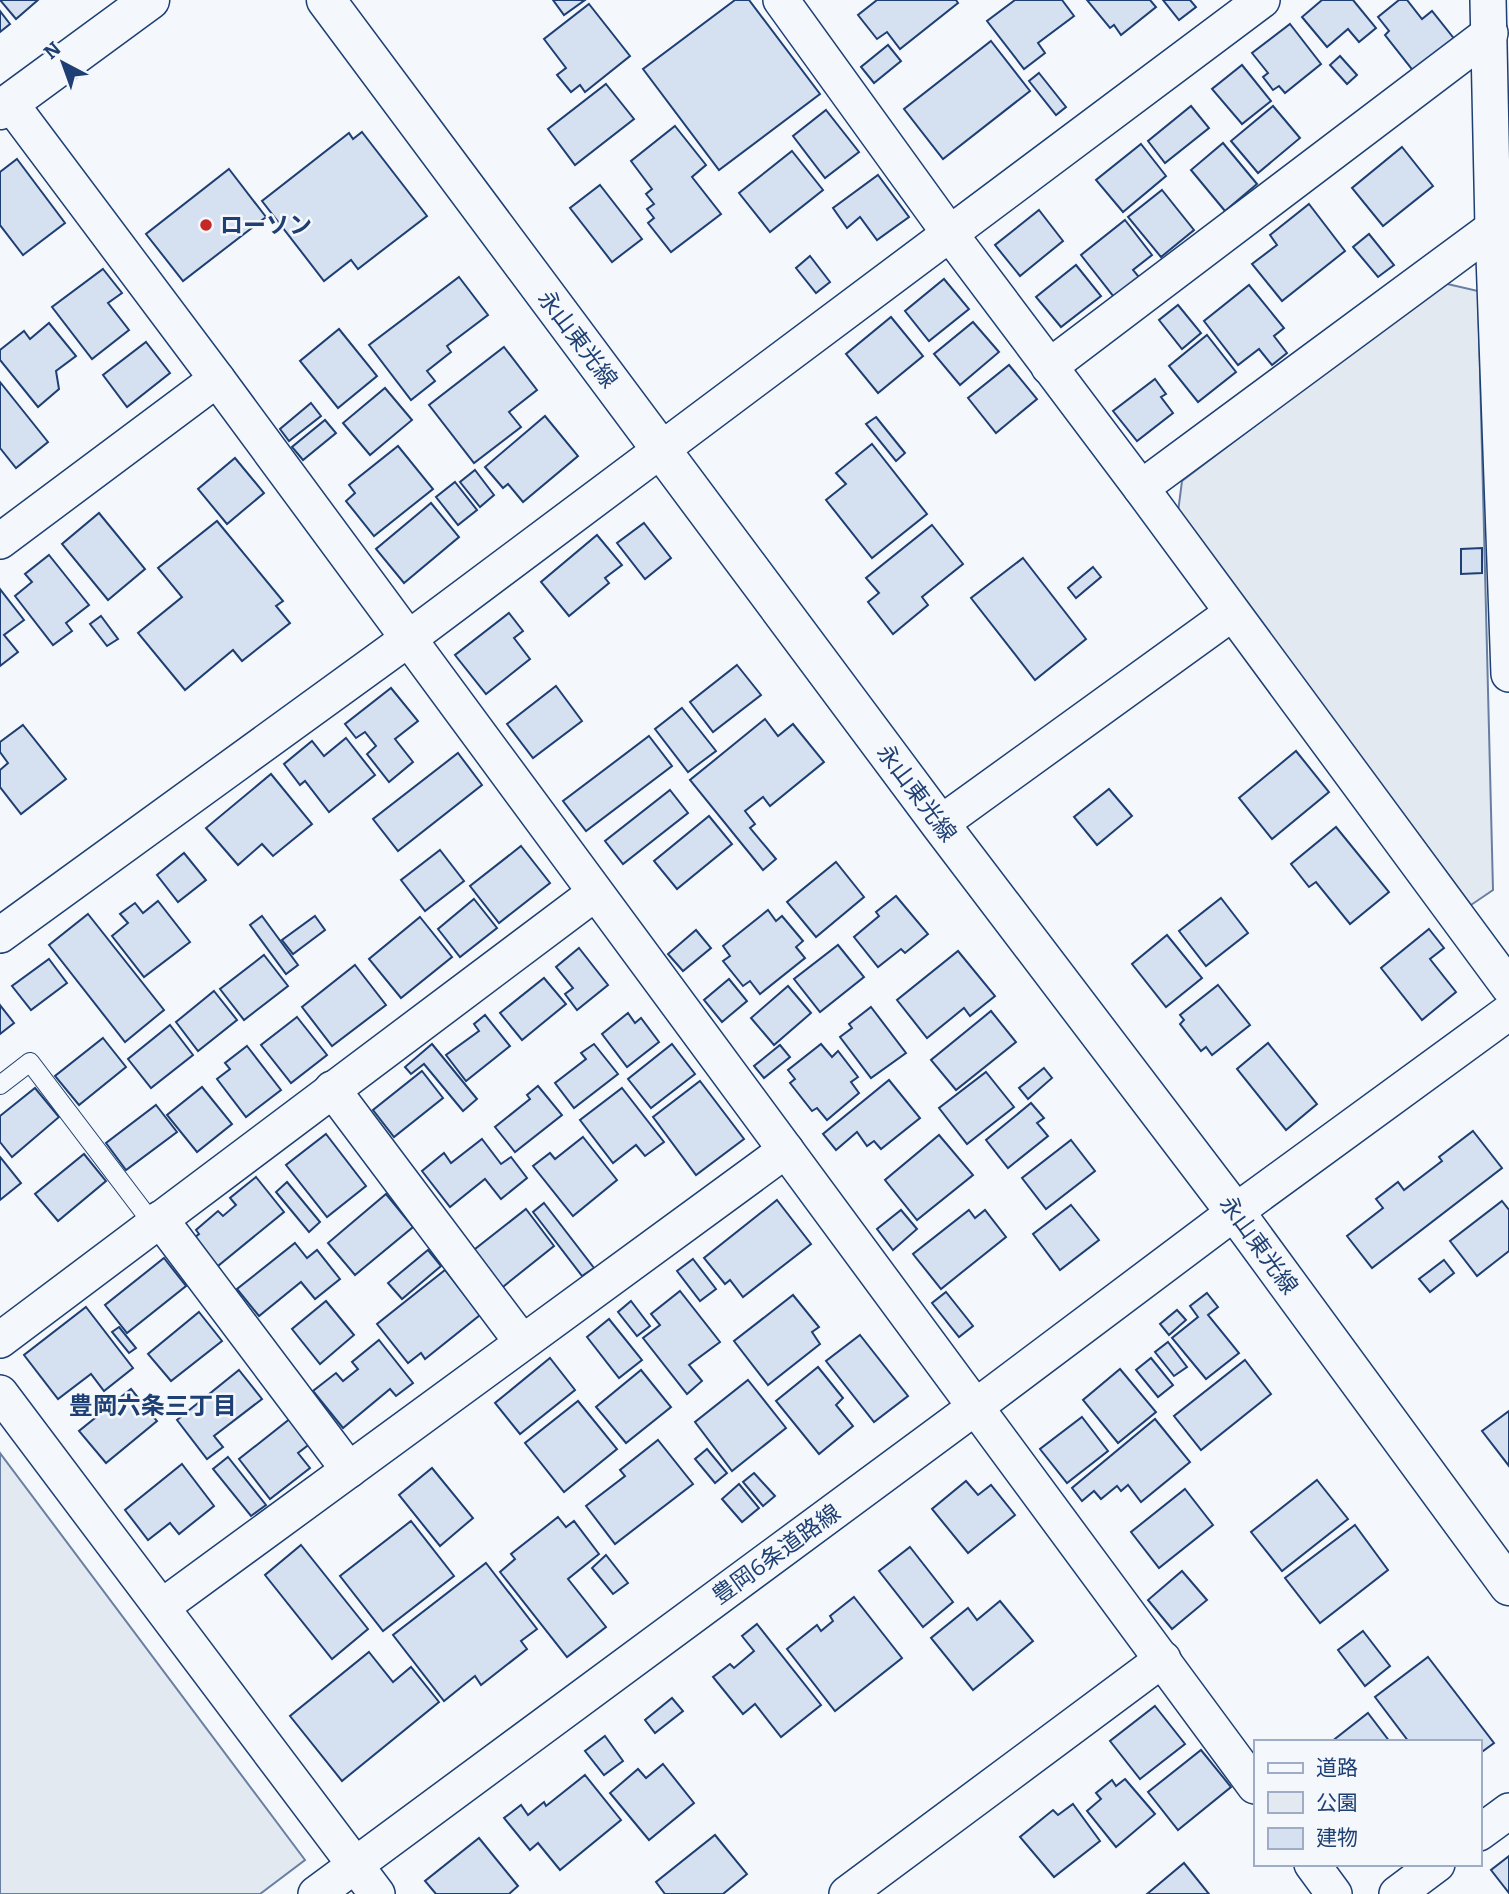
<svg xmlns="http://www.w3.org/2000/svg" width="1509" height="1894" viewBox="0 0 1509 1894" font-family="Bitter,'Noto Sans JP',serif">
<rect width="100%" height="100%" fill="#f4f7fb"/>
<g fill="#e3e9f0" stroke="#687fa3" stroke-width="2">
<path d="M1443,283L1478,291L1493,890L1471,905L1178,512L1182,481Z"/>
<path d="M0,1453L305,1860L260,1894H0Z"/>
</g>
<g fill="#d5e0f0" stroke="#1d3f73" stroke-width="2">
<path d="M0,0H38L16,19Z"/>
<path d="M553,0H585L564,15Z"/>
<path d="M735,0H749L820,94L719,170L643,69Z"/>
<path d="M877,0H956L958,3L900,49L887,32L877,39L858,15Z"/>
<path d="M1015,0H1062L1074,16L1038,43L1045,53L1024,69L987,21Z"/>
<path d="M1087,0H1150L1156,7L1121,35L1114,25L1110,28Z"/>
<path d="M1163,0H1190L1196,7L1179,20Z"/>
<path d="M1322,0H1353L1376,28L1359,42L1348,29L1327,47L1302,17Z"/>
<path d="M1399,0H1407L1422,19L1432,11L1456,41L1415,73L1385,35L1389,31L1378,17Z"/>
<path d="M589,4L630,56L585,92L580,85L571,92L557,75L566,68L544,39Z"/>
<path d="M0,11L10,24L0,32Z"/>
<path d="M1290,24L1321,64L1285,93L1279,86L1273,90L1263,77L1268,73L1252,53Z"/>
<path d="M991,41L1030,91L943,159L904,109Z"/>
<path d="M888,45L901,61L874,83L861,67Z"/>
<path d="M1340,56L1357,75L1347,84L1330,65Z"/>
<path d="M1242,65L1271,101L1242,124L1212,89Z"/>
<path d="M1039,73L1066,107L1056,115L1029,81Z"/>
<path d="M606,84L634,119L575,165L548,129Z"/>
<path d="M1191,106L1209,128L1165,163L1148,141Z"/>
<path d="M1273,106L1300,138L1258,173L1231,141Z"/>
<path d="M826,110L859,152L825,178L793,136Z"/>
<path d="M675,126L706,165L692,177L721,214L671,252L648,223L654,218L647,209L654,204L646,194L652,189L631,161Z"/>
<path d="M362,132L427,216L358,269L351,260L324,281L262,201L349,133L353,139Z"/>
<path d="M1223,143L1257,184L1225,211L1191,170Z"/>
<path d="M1141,144L1166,176L1123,212L1096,180Z"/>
<path d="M1402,147L1433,186L1383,226L1352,188Z"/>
<path d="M792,151L823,190L770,232L739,193Z"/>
<path d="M17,159L65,223L23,255L0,225V172Z"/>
<path d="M229,169L266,217L183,281L146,234Z"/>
<path d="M878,175L909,217L877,240L860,217L847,228L833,208Z"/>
<path d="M600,185L642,239L612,262L570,208Z"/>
<path d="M1162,190L1194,230L1161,257L1128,217Z"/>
<path d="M1309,204L1345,251L1282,301L1252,264L1277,245L1270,235Z"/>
<path d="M1039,210L1063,241L1020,276L995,245Z"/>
<path d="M1125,220L1152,255L1133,270L1139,277L1114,297L1081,255Z"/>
<path d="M1369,234L1394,265L1378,277L1353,247Z"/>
<path d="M810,256L830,282L816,293L796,268Z"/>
<path d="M1076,265L1101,296L1061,327L1036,297Z"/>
<path d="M103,269L122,293L108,303L129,330L92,359L52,307Z"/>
<path d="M459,277L488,315L447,346L451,352L427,371L435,381L411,400L369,345Z"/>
<path d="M944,279L969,309L929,341L905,311Z"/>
<path d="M1249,285L1284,328L1274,336L1287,353L1272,365L1259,349L1238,365L1204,321Z"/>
<path d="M1178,305L1201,333L1182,349L1159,320Z"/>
<path d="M891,317L923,356L878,393L846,354Z"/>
<path d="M973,322L999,352L960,385L934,354Z"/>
<path d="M49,323L76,356L56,371L59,389L38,407L0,360V350L24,331L30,339Z"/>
<path d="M339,329L377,376L338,408L300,361Z"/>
<path d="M1207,335L1236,372L1198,402L1169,366Z"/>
<path d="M146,342L170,373L127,407L103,375Z"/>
<path d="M504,347L537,390L509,412L521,427L474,463L429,405Z"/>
<path d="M1009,365L1037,399L996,433L968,398Z"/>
<path d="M1155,379L1166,394L1161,397L1173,413L1137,441L1113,411Z"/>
<path d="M0,382L48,442L16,468L0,448Z"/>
<path d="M385,388L412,420L370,455L343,423Z"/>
<path d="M311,403L321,416L289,441L280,429Z"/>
<path d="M545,416L578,456L523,502L508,484L503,488L485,467Z"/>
<path d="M876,417L905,453L896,461L866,424Z"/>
<path d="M325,420L336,433L303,460L292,447Z"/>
<path d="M872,444L927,514L872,558L826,500L846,484L836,473Z"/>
<path d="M398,446L433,489L374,536L346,501L355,493L349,485Z"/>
<path d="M235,458L264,493L227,524L198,489Z"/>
<path d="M475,470L494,495L480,507L460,482Z"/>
<path d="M455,482L477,510L458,525L436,497Z"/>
<path d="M431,503L459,537L404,583L376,549Z"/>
<path d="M99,513L145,569L108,600L62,544Z"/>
<path d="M217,521L283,601L276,606L290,623L242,661L233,650L185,690L138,633L182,597L158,568Z"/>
<path d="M644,523L671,558L645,579L617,543Z"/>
<path d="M932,525L963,564L922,597L928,605L893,634L868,602L879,593L866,578Z"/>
<path d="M597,535L622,565L605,578L609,583L569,616L541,582Z"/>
<path d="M1482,548V573L1461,574V549Z"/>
<path d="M49,555L89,605L66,623L72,631L53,645L15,596L32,582L25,574Z"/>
<path d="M1023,558L1086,639L1035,680L971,598Z"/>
<path d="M1093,567L1101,577L1076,598L1068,588Z"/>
<path d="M0,589L24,620L4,635L18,652L0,666Z"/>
<path d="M509,613L523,631L514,638L530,659L486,694L455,655Z"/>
<path d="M101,616L118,639L107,646L90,624Z"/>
<path d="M737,665L761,695L713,732L690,702Z"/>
<path d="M556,686L582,721L533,758L507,724Z"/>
<path d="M391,688L418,721L395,739L413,762L389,782L367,754L376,746L365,732L356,738L345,724Z"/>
<path d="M682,708L716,751L688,772L655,729Z"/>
<path d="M765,719L778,736L793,724L824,762L770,806L763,797L745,811L755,824L750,828L776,859L763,870L690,780Z"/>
<path d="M23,725L66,779L21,814L0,787V770L8,763L0,752V742Z"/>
<path d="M649,736L672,766L586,831L563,801Z"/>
<path d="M346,738L375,775L329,812L305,781L300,785L284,764L312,741L324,756Z"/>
<path d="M1296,751L1329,792L1272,839L1239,798Z"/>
<path d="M458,753L482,785L398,851L373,819Z"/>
<path d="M271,774L312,824L273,856L262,844L238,865L206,828Z"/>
<path d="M1109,789L1132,816L1097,845L1074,817Z"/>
<path d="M670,790L688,813L623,864L605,841Z"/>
<path d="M709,816L732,844L677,889L654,861Z"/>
<path d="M1336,827L1389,892L1350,924L1316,882L1309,887L1291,864Z"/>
<path d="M521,846L550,883L499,923L470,886Z"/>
<path d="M440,850L464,881L425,911L401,880Z"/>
<path d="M184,853L206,880L178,902L157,875Z"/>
<path d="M836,862L864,897L816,937L787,902Z"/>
<path d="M896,896L928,934L905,953L901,949L878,967L854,937L879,916L876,912Z"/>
<path d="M1221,898L1248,933L1206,966L1179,931Z"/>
<path d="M474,899L497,928L460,957L438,929Z"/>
<path d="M158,901L190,942L144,977L112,936L128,923L120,914L135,903L143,913Z"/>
<path d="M768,910L776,921L782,916L803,941L796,947L805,958L760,994L750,981L743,986L723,961L730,956L723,946Z"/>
<path d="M88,914L164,1010L125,1042L49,945Z"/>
<path d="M262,916L298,965L286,974L250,925Z"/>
<path d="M315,916L325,930L293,954L282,940Z"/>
<path d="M420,917L452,957L401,998L369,959Z"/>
<path d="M1429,929L1444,948L1430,959L1456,992L1422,1020L1381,968Z"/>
<path d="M696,930L711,948L683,971L668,954Z"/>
<path d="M1167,935L1202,978L1166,1007L1132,964Z"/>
<path d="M838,945L864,977L820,1012L794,979Z"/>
<path d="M579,948L608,985L577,1010L565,994L573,988L556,967Z"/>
<path d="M958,951L995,996L970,1016L964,1008L927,1038L897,1000Z"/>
<path d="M264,955L288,986L244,1020L220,989Z"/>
<path d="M49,959L67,983L31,1010L12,986Z"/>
<path d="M355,965L386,1005L332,1046L302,1007Z"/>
<path d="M544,978L566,1004L522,1040L500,1013Z"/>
<path d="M729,979L747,1001L722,1022L704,1000Z"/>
<path d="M1218,985L1250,1025L1212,1055L1206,1047L1201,1051L1180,1024L1184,1020L1180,1015Z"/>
<path d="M788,986L811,1013L774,1045L751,1018Z"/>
<path d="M214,991L237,1020L198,1051L176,1022Z"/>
<path d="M0,1005L14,1023L0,1034Z"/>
<path d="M871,1007L906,1053L871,1078L840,1037L852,1028L849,1024Z"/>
<path d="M991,1011L1016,1042L956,1090L931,1060Z"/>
<path d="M628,1013L635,1023L641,1018L659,1042L627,1067L602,1034Z"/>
<path d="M485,1015L510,1046L466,1081L446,1055L479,1031L474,1024Z"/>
<path d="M297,1017L327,1055L291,1083L261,1045Z"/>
<path d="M170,1025L193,1055L151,1088L128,1059Z"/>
<path d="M103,1038L126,1067L79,1105L55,1076Z"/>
<path d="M1268,1043L1317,1104L1286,1130L1237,1069Z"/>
<path d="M432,1044L477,1099L463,1111L424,1064L411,1074L405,1067Z"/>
<path d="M594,1044L618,1074L574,1108L555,1083L586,1059L581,1053Z"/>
<path d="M672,1044L695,1074L651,1108L628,1079Z"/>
<path d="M821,1044L832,1057L838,1051L858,1077L851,1082L859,1093L827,1120L817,1108L812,1111L790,1083L795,1079L788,1070Z"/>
<path d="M780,1045L790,1057L764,1078L754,1066Z"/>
<path d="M247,1046L281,1090L246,1117L217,1079L230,1069L225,1063Z"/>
<path d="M1044,1068L1052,1078L1028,1099L1019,1088Z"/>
<path d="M422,1071L443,1098L394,1137L373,1110Z"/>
<path d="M986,1072L1014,1107L967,1144L939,1108Z"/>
<path d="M889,1080L920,1118L881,1149L874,1141L867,1146L857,1132L836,1150L823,1134Z"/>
<path d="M700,1081L744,1139L696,1175L653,1117Z"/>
<path d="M538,1086L562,1115L515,1152L495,1127L530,1099L527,1095Z"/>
<path d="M202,1087L232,1124L197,1152L167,1115Z"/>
<path d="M35,1088L59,1117L12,1157L0,1142V1116Z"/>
<path d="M622,1088L664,1142L645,1156L636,1145L613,1163L580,1120Z"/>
<path d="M1031,1103L1044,1118L1037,1123L1048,1136L1008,1168L986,1140Z"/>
<path d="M156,1105L177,1132L126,1170L106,1143Z"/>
<path d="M1473,1131L1502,1168L1372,1268L1347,1236L1383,1208L1376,1199L1398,1182L1404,1190L1442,1161L1439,1157Z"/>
<path d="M326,1134L366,1186L327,1217L286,1165Z"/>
<path d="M939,1135L973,1175L917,1220L885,1180Z"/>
<path d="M583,1137L617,1180L573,1216L533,1166L550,1153L555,1159Z"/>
<path d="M482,1139L501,1164L511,1157L527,1178L501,1199L485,1179L450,1207L422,1171L444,1153L451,1163Z"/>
<path d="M1071,1140L1095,1171L1046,1209L1022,1178Z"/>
<path d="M84,1154L106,1181L58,1221L35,1194Z"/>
<path d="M0,1157L21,1183L0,1200Z"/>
<path d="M256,1177L284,1212L213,1270L190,1241L199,1234L196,1230L218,1211L223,1216L236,1205L230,1198Z"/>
<path d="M287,1182L320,1222L309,1232L276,1192Z"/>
<path d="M386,1194L413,1227L355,1275L328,1243Z"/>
<path d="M777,1200L811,1244L743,1297L730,1280L725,1284L704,1258Z"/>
<path d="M1502,1201L1509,1210V1251L1477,1276L1450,1241Z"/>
<path d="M544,1203L594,1268L582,1276L533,1212Z"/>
<path d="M1071,1205L1099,1240L1060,1270L1033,1234Z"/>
<path d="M526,1209L554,1246L499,1290L470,1253Z"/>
<path d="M901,1210L917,1229L893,1250L877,1229Z"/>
<path d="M969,1210L975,1218L985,1210L1006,1237L941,1289L913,1254Z"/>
<path d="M295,1243L307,1258L317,1250L340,1279L315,1299L301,1282L259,1316L237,1289Z"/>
<path d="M428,1250L441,1266L402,1299L388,1283Z"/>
<path d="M164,1258L186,1286L127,1333L105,1305Z"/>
<path d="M693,1259L716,1289L700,1301L677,1271Z"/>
<path d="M1444,1260L1454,1273L1430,1292L1419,1279Z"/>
<path d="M445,1270L480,1315L425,1359L421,1353L408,1363L377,1324Z"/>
<path d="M680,1291L720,1342L689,1365L702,1381L687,1394L643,1338L660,1325L651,1314Z"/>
<path d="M946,1292L973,1326L959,1337L932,1303Z"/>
<path d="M1207,1293L1218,1307L1208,1315L1239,1353L1206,1379L1172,1338L1198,1317L1190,1306Z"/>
<path d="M793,1295L819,1327L812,1332L820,1344L768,1385L734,1341Z"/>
<path d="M326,1301L354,1335L320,1364L292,1329Z"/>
<path d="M631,1301L650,1326L637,1336L618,1312Z"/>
<path d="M86,1307L133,1368L104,1391L91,1374L58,1399L24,1355Z"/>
<path d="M1177,1310L1186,1320L1169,1335L1160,1324Z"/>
<path d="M199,1312L222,1341L171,1381L148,1354Z"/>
<path d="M609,1319L642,1360L619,1378L587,1337Z"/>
<path d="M119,1327L136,1348L129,1353L112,1332Z"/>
<path d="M860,1335L908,1396L874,1422L826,1361Z"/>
<path d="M379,1340L413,1383L396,1396L390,1389L343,1428L313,1391L336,1373L343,1381L358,1369L352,1362Z"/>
<path d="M1168,1342L1187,1367L1174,1376L1155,1352Z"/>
<path d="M550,1358L575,1390L520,1434L495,1403Z"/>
<path d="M1151,1358L1173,1385L1158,1397L1136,1370Z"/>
<path d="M1245,1360L1271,1394L1201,1450L1174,1416Z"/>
<path d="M818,1367L843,1398L836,1405L853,1426L819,1454L776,1401Z"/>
<path d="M1120,1369L1156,1412L1118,1443L1083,1400Z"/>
<path d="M239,1370L262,1399L214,1436L223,1447L207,1459L177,1420Z"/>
<path d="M641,1370L671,1407L626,1443L596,1407Z"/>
<path d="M748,1380L786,1428L732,1471L695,1422Z"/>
<path d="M131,1389L157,1421L106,1463L79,1431Z"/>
<path d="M578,1401L617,1449L564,1492L525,1443Z"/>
<path d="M1509,1411V1466L1482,1431Z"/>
<path d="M1082,1417L1108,1451L1067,1483L1040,1449Z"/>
<path d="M291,1418L311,1443L298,1453L310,1468L270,1499L239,1459Z"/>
<path d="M1155,1419L1190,1462L1141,1502L1128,1485L1121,1491L1117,1486L1101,1499L1094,1491L1082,1501L1072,1488Z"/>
<path d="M658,1440L693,1484L615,1544L586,1506L625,1476L620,1470Z"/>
<path d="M707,1449L727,1473L715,1483L695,1459Z"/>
<path d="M228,1457L266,1505L251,1516L213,1469Z"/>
<path d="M182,1464L214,1506L179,1534L170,1523L148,1540L125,1510Z"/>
<path d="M432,1468L473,1518L440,1546L399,1495Z"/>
<path d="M754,1473L775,1496L763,1506L743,1482Z"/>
<path d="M1317,1480L1348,1519L1282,1571L1251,1532Z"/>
<path d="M966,1481L978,1495L991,1485L1015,1515L968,1553L932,1509Z"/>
<path d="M739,1484L759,1508L742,1522L722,1499Z"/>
<path d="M1185,1489L1213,1525L1159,1568L1131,1532Z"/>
<path d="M558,1517L566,1527L574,1521L599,1554L568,1579L606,1627L567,1657L500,1572L515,1559L511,1554Z"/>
<path d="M411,1521L454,1576L383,1631L340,1576Z"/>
<path d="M1355,1525L1388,1570L1320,1623L1285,1578Z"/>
<path d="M301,1545L368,1629L332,1659L265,1575Z"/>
<path d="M910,1547L953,1602L923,1627L879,1571Z"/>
<path d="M606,1555L628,1583L613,1594L592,1568Z"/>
<path d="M486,1563L537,1629L521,1641L527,1649L481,1685L475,1676L444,1701L393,1635Z"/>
<path d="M1182,1571L1207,1600L1172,1629L1148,1600Z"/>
<path d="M854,1597L902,1658L835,1711L787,1649L817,1625L821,1631L833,1621L830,1616Z"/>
<path d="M1000,1601L1033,1641L973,1690L931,1638L968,1608L977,1620Z"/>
<path d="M757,1624L821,1705L781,1737L755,1704L743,1714L713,1677L730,1664L734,1668L754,1651L742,1636Z"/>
<path d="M1363,1631L1390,1666L1365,1686L1338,1650Z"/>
<path d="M369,1652L393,1682L411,1667L439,1702L342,1781L290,1716Z"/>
<path d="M1428,1657L1494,1743L1479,1754V1742H1409L1375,1697Z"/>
<path d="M672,1698L683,1711L655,1733L645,1720Z"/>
<path d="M1155,1706L1185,1744L1140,1779L1110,1741Z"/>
<path d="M1368,1713L1390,1742H1331Z"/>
<path d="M605,1736L623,1761L604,1775L585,1751Z"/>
<path d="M1201,1750L1231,1787L1178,1830L1148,1792Z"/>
<path d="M663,1764L694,1803L649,1840L610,1793L638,1769L646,1778Z"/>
<path d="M585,1775L621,1820L560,1870L538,1843L530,1850L504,1818L521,1805L528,1815L544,1802L546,1806Z"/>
<path d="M1125,1779L1155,1814L1116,1847L1087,1811L1101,1799L1096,1793L1112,1780L1116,1786Z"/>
<path d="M1073,1804L1100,1841L1054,1877L1020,1837L1053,1810L1058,1815Z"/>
<path d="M715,1835L747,1874L723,1894H665L656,1882Z"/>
<path d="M479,1838L518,1886L509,1894H436L425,1881Z"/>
<path d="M1509,1856V1893L1491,1870Z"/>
<path d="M1184,1863L1209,1894H1147Z"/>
</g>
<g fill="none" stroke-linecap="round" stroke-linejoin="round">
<g stroke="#1d3f73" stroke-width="20">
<path id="lane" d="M0,1085L30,1062L153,1224"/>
</g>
<g stroke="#1d3f73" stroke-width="38">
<g id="street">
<path d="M781,0L950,234L1141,488L1509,987"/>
<path d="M1488,0L1493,228L1509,674"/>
<path d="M10,103L217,379L1255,1786"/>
<path d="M1049,367L1490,33"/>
<path d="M1141,488L1493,228L1509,227"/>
<path d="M0,541L217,379"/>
<path d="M940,824L1232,613"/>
<path d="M0,935L408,639L1262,0"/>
<path d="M332,1089L522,1342"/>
<path d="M160,1219L349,1470"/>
<path d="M0,1340L595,893"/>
<path d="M0,1393L377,1894"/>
<path d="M163,1606L786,1150"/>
<path d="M1479,1833L1509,1811"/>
<path d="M1312,1864L1334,1894"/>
<path d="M316,1894L974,1408L1235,1212L1509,1012"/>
<path d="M847,1894L1163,1659"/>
<path d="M1397,1894L1437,1864"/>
</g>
</g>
<g stroke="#1d3f73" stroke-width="41">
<g id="secondary">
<path d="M326,0L940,824L1235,1212L1509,1586"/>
<path d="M0,110L150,0"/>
</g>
</g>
<use href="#lane" stroke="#f4f7fb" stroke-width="18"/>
<use href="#street" stroke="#f4f7fb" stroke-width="35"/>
<use href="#secondary" stroke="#f4f7fb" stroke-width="38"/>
</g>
<circle fill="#c62828" stroke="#f4f7fb" stroke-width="2.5" cx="206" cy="225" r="7"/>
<g text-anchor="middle" stroke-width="5" stroke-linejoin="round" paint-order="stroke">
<g font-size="23" font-weight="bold" fill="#1d3f73" stroke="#f4f7fb" text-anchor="start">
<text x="220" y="233">ローソン</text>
</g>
<g font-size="23" fill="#1d3f73" stroke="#f4f7fb">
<text transform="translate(578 339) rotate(53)" y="8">永山東光線</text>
<text transform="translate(917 793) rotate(53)" y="8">永山東光線</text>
<text transform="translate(1259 1245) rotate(54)" y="8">永山東光線</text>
<text transform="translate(776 1554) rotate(-36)" y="8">豊岡6条道路線</text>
</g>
<g font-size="24" font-weight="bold" fill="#1d3f73" stroke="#f4f7fb">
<text x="153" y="1414">豊岡六条三丁目</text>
</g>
</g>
<rect x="1254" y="1740" width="228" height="126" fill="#f4f7fb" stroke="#9eadc5" stroke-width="2"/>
<rect x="1268" y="1763" width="35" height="10" fill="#f4f7fb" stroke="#9eadc5" stroke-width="2"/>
<text x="1316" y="1775" font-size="21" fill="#1d3f73">道路</text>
<rect x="1268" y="1792" width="35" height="21" fill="#e3e9f0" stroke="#9eadc5" stroke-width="2"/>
<text x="1316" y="1810" font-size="21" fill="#1d3f73">公園</text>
<rect x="1268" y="1828" width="35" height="21" fill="#d5e0f0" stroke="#9eadc5" stroke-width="2"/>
<text x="1316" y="1845" font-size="21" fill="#1d3f73">建物</text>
<g transform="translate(63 63) rotate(319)" stroke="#f4f7fb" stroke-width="5" paint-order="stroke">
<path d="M0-5L12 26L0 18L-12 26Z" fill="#1d3f73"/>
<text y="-10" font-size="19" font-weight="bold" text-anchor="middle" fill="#1d3f73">N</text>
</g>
</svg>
